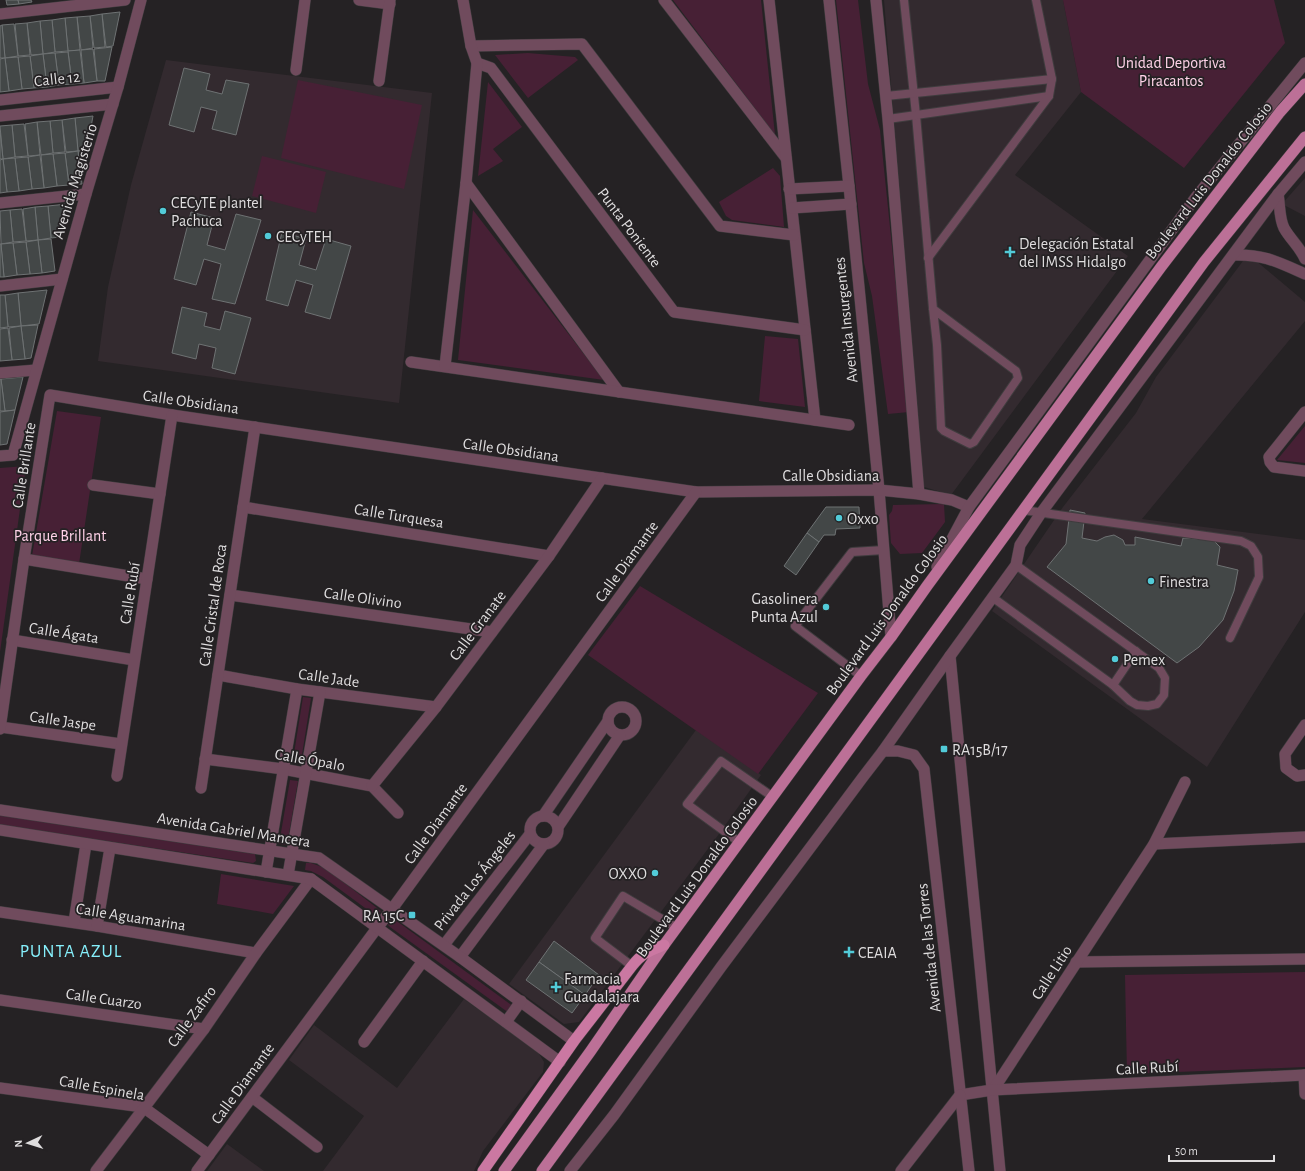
<svg xmlns="http://www.w3.org/2000/svg" width="1305" height="1171" viewBox="0 0 1305 1171" font-family="'Alegreya Sans',sans-serif">
<rect width="100%" height="100%" fill="#252224"/>
<g fill="#332a2f">
<path d="M884,0H1063L1081,92L1015,175L1128,256L951,495L924,487Z"/>
<path d="M166,60L432,93L399,403L98,361L108,287L131,185Z"/>
<path d="M1305,178V216L1282,204Z"/>
<path d="M1255,260L1305,302V321L1142,519L1305,540V612L1207,767L992,611L1063,507L1136,413L1156,377L1243,261Z"/>
<path d="M696,730L761,775L716,838L579,1022L564,1024L509,984Z"/>
<path d="M464,999L538,1052L544,1062L543,1072L483,1151L474,1171H323L364,1116L289,1060L314,1025L397,1088Z"/>
<path d="M227,1144L264,1171H207Z"/>
</g>
<g fill="#472035">
<path d="M673,0H761L775,135Z"/>
<path d="M836,0H858L868,84L880,130L909,412L888,414L872,296L864,263Z"/>
<path d="M1063,0H1274L1285,43L1184,168L1081,92Z"/>
<path d="M528,53L575,57L578,60L528,98L495,55Z"/>
<path d="M298,80L422,105L404,189L281,158Z"/>
<path d="M488,82L522,127L493,149L503,161L478,176Z"/>
<path d="M262,156L326,172L316,213L252,196Z"/>
<path d="M773,168L780,176L784,227L732,220L726,216L719,202Z"/>
<path d="M473,210L604,380L458,360Z"/>
<path d="M765,336L798,339L805,407L759,401Z"/>
<path d="M57,411L101,417L79,564L32,556Z"/>
<path d="M1305,426V463L1277,460Z"/>
<path d="M26,466L0,652V468Z"/>
<path d="M944,504L945,522L922,553L900,554L891,543L889,515L892,511L893,505Z"/>
<path d="M640,586L818,693L758,774L588,655Z"/>
<path d="M303,697L311,698L301,761L293,760Z"/>
<path d="M290,780L298,781L287,845L279,844Z"/>
<path d="M0,815L255,854L256,861L253,863L0,825Z"/>
<path d="M306,863H311L325,868L381,911L376,916L323,877L311,871L305,870Z"/>
<path d="M221,874L294,886L273,914L217,904Z"/>
<path d="M394,919L514,1007L509,1013L390,927L388,925C389,922 391,919 394,919Z"/>
<path d="M1305,972V1067L1127,1074L1125,975Z"/>
</g>
<g fill="#434747" stroke="#6e7273">
<path d="M6,0H18L19,4L7,5Z"/>
<path d="M18,0H31L32,2L19,4Z"/>
<path d="M120,12L113,46L106,47L102,14Z"/>
<path d="M102,14L105,47L94,48L90,16Z"/>
<path d="M90,16L93,48L81,50L77,17Z"/>
<path d="M77,17L80,50L68,51L65,18Z"/>
<path d="M65,18L68,51L55,52L52,20Z"/>
<path d="M52,20L55,52L43,54L40,21Z"/>
<path d="M40,21L43,54L31,55L27,23Z"/>
<path d="M27,23L30,55L18,56L15,24Z"/>
<path d="M14,24L18,56L5,58L2,25Z"/>
<path d="M2,25L5,58H0V26Z"/>
<path d="M112,47L105,81H97L94,49Z"/>
<path d="M93,49L97,81L84,83L81,50Z"/>
<path d="M80,50L84,83L72,84L68,51Z"/>
<path d="M68,52L72,84L59,85L55,53Z"/>
<path d="M55,53L59,85L47,87L43,54Z"/>
<path d="M43,54L47,87L34,88L30,56Z"/>
<path d="M30,56L34,88L22,89L18,57Z"/>
<path d="M18,57L22,89L9,91L5,58Z"/>
<path d="M5,58L9,91L0,92V59Z"/>
<path d="M184,68L210,74L206,90L222,94L226,80L249,84L236,135L212,129L217,111L201,107L194,132L169,125Z"/>
<path d="M93,116L87,149L78,151L75,118Z"/>
<path d="M75,118L78,151L66,152L62,120Z"/>
<path d="M62,120L65,152L53,153L50,121Z"/>
<path d="M50,121L53,153L41,155L37,122Z"/>
<path d="M37,122L40,155L28,156L25,124Z"/>
<path d="M24,124L28,156L15,157L12,125Z"/>
<path d="M12,125L15,157L3,159L0,126Z"/>
<path d="M0,131L3,159H0Z"/>
<path d="M87,150L84,167H80L78,151Z"/>
<path d="M78,151L82,184L69,185L65,153Z"/>
<path d="M65,153L69,185L57,186L53,154Z"/>
<path d="M53,154L57,186L44,188L41,155Z"/>
<path d="M40,155L44,188L32,189L28,157Z"/>
<path d="M28,157L32,189L19,191L15,158Z"/>
<path d="M15,158L19,191L7,192L3,159Z"/>
<path d="M3,159L7,192L0,193V160Z"/>
<path d="M67,204L60,237L51,238L48,206Z"/>
<path d="M48,206L51,238L38,240L35,207Z"/>
<path d="M35,207L38,240L26,241L23,209Z"/>
<path d="M22,209L26,241L13,242L10,210Z"/>
<path d="M10,210L13,242L1,244L0,211Z"/>
<path d="M191,212L214,218L207,245L225,250L236,214L261,220L235,304L212,299L221,264L204,259L196,285L174,279Z"/>
<path d="M282,232L306,239L299,265L316,270L326,239L351,246L330,319L305,312L313,285L296,280L288,306L266,300Z"/>
<path d="M51,239L55,271L42,273L38,240Z"/>
<path d="M38,240L42,273L30,274L26,242Z"/>
<path d="M26,242L30,274L17,275L13,243Z"/>
<path d="M13,243L17,275L4,277L1,244Z"/>
<path d="M0,244H1L4,277H0Z"/>
<path d="M47,290L39,324L21,326L18,293Z"/>
<path d="M18,293L21,326L8,327L5,295Z"/>
<path d="M0,295H5L8,327L0,328Z"/>
<path d="M182,307L207,313L204,326L220,330L225,311L251,318L235,374L212,368L216,348L199,344L196,359L172,353Z"/>
<path d="M38,325L31,358L25,359L21,326Z"/>
<path d="M21,326L25,359L12,360L9,328Z"/>
<path d="M8,328L12,360L0,361V329Z"/>
<path d="M23,377L15,410L5,411L1,379Z"/>
<path d="M0,379H1L5,411H0Z"/>
<path d="M15,410L7,444L0,445V412Z"/>
<path d="M826,507H859L860,528L836,529L835,535H824L819,542L807,533Z"/>
<path d="M1070,510L1085,513L1082,538L1097,541L1105,537L1114,535L1123,540L1125,545H1135V537L1181,546L1183,538L1213,540L1220,547L1217,565L1238,570L1234,591L1223,620L1199,647L1177,663L1047,567L1066,544Z"/>
<path d="M807,533L819,542L796,575L784,566Z"/>
<path d="M554,941L599,975L585,995L539,962Z"/>
<path d="M539,962L585,995L572,1013L526,980Z"/>
</g>
<g fill="none" stroke-linecap="round" stroke-linejoin="round">
<g stroke="#3f3c3e" stroke-width="10">
<g id="service">
<path d="M904,0L916,115L933,309L937,345L941,428L944,431L970,444L974,442L1018,378L1016,371L933,309"/>
<path d="M886,96L1052,79"/>
<path d="M888,119L1049,96"/>
<path d="M928,258L1049,96L1052,79L1036,0"/>
<path d="M1023,510L1241,541L1251,546L1258,557L1259,577L1230,638"/>
<path d="M992,597L1113,685L1130,701L1137,705L1148,706L1157,704L1164,695L1165,678L1159,668L1016,565"/>
<path d="M861,676L795,626L852,552L884,550"/>
<path d="M1113,685L1136,651"/>
<path d="M739,842L687,804L721,761L773,797"/>
<path d="M632,966L595,938L623,896L677,928"/>
</g>
</g>
<g stroke="#3f3c3e" stroke-width="12">
<g id="minor">
<path d="M359,0L390,4"/>
<path d="M664,0L786,158"/>
<path d="M769,0L815,420"/>
<path d="M829,0L849,186L879,490L891,637"/>
<path d="M876,0L888,119L919,494"/>
<path d="M0,14L125,0"/>
<path d="M471,46L582,44L720,226L794,235"/>
<path d="M477,63L491,68L674,312L805,330"/>
<path d="M296,70L305,0"/>
<path d="M379,81L390,0"/>
<path d="M0,100L118,87"/>
<path d="M0,116L113,104"/>
<path d="M466,183L619,392"/>
<path d="M789,189L849,186"/>
<path d="M1278,194C1280,204 1279,218 1284,228C1290,239 1300,247 1305,259"/>
<path d="M0,203L86,194"/>
<path d="M792,208L851,204"/>
<path d="M1233,255C1264,254 1278,262 1305,274"/>
<path d="M0,286L62,279"/>
<path d="M411,362L849,425"/>
<path d="M445,366L466,183L477,63L471,46L463,0"/>
<path d="M0,373L36,370"/>
<path d="M1305,412L1269,457L1270,462L1274,467L1305,471"/>
<path d="M0,456L13,455L86,194L118,87L141,0"/>
<path d="M93,485L160,494"/>
<path d="M243,507L549,556"/>
<path d="M24,559L147,579"/>
<path d="M230,595L492,632"/>
<path d="M12,640L134,660"/>
<path d="M950,656L1000,1171"/>
<path d="M218,675L297,689L436,707"/>
<circle cx="622" cy="721" r="14"/>
<path d="M1305,725L1285,754L1286,768L1297,776L1305,775"/>
<path d="M0,727L121,744"/>
<path d="M0,729L24,559L50,395L172,415L696,492L879,490L919,494L952,500L969,507"/>
<path d="M883,751H898L914,755L924,769L969,1171"/>
<path d="M205,759L283,769L372,786L398,813"/>
<path d="M117,776L172,415"/>
<path d="M372,786L436,707L549,556L602,478"/>
<path d="M201,788L255,427"/>
<circle cx="544" cy="830" r="14"/>
<path d="M543,816L608,721"/>
<path d="M558,827L620,735"/>
<path d="M1154,844L1305,837"/>
<path d="M266,872L297,689"/>
<path d="M288,875L320,692"/>
<path d="M0,912L97,926L256,953"/>
<path d="M74,922L86,844"/>
<path d="M97,926L110,848"/>
<path d="M444,945L530,834"/>
<path d="M460,957L544,844"/>
<path d="M1076,962L1305,959"/>
<path d="M0,1000L204,1029"/>
<path d="M364,1042L423,961"/>
<path d="M1304,1075L1305,1094"/>
<path d="M0,1088L143,1107L209,1155"/>
<path d="M992,1090L999,1081L1154,844L1185,782"/>
<path d="M960,1095L992,1090L1305,1075"/>
<path d="M252,1097L317,1147"/>
<path d="M96,1171L204,1029L256,953L311,879"/>
<path d="M197,1171L377,928L392,909L696,492"/>
<path d="M570,1171L614,1115L721,967L825,828L863,777L883,751L950,656L1016,565L1020,545L1041,513L1278,194L1305,162"/>
<path d="M901,1171L960,1095"/>
</g>
</g>
<g stroke="#3f3c3e" stroke-width="12">
<g id="tertiary">
<path d="M937,567L969,507L1196,197L1305,63"/>
<path d="M0,810L319,858L460,957L574,1041"/>
<path d="M0,830L311,879L560,1062"/>
<path d="M506,1022L521,1001"/>
</g>
</g>
<g stroke="#3f3c3e" stroke-width="12">
<g id="primary">
<path d="M504,1171L590,1052L664,945L861,676L891,637L927,586L1161,267L1280,112L1305,84"/>
<path d="M542,1171L1204,262L1305,137"/>
</g>
</g>
<g stroke="#3f3c3e" stroke-width="12">
<path id="trunk" d="M483,1171L574,1041L632,966C642,953 649,951 664,945"/>
</g>
<use href="#service" stroke="#704b5d" stroke-width="8"/>
<use href="#minor" stroke="#704b5d" stroke-width="11"/>
<use href="#tertiary" stroke="#704b5d" stroke-width="11"/>
<use href="#primary" stroke="#bc7097" stroke-width="11"/>
<use href="#trunk" stroke="#cb78a2" stroke-width="11"/>
</g>
<g fill="#52cbd8" stroke="#252224" stroke-width="1.5">
<circle cx="163" cy="211" r="4"/>
<circle cx="268" cy="236" r="4"/>
<path d="M1008 246h4v4h4v4h-4v4h-4v-4h-4v-4h4z"/>
<circle cx="839" cy="518" r="4"/>
<circle cx="1151" cy="581" r="4"/>
<circle cx="826" cy="607" r="4"/>
<circle cx="1115" cy="659" r="4"/>
<rect x="940" y="745" width="8" height="8" rx="2"/>
<circle cx="655" cy="873" r="4"/>
<rect x="408" y="911" width="8" height="8" rx="2"/>
<path d="M847 946h4v4h4v4h-4v4h-4v-4h-4v-4h4z"/>
<path d="M554 981h4v4h4v4h-4v4h-4v-4h-4v-4h4z"/>
</g>
<g text-anchor="middle" stroke-width="3.5" stroke-linejoin="round" paint-order="stroke">
<g font-size="16" fill="#fed1e7" stroke="#252224">
<text x="1171" y="68">Unidad Deportiva<tspan x="1171" dy="18">Piracantos</tspan></text>
<text x="60" y="541">Parque Brillant</text>
</g>
<g font-size="16" fill="#dfddde" stroke="#252224">
<text transform="translate(57 78) rotate(-6)" y="6">Calle 12</text>
<text transform="translate(1208 180) rotate(-52)" y="6">Boulevard Luis Donaldo Colosio</text>
<text transform="translate(74 181) rotate(-73)" y="6">Avenida Magisterio</text>
<text transform="translate(630 227) rotate(53)" y="6">Punta Poniente</text>
<text transform="translate(845 320) rotate(-96)" y="6">Avenida Insurgentes</text>
<text transform="translate(191 401) rotate(8)" y="6">Calle Obsidiana</text>
<text transform="translate(511 449) rotate(8)" y="6">Calle Obsidiana</text>
<text transform="translate(23 465) rotate(-81)" y="6">Calle Brillante</text>
<text x="831" y="481">Calle Obsidiana</text>
<text transform="translate(399 515) rotate(9)" y="6">Calle Turquesa</text>
<text transform="translate(626 561) rotate(-54)" y="6">Calle Diamante</text>
<text transform="translate(129 593) rotate(-81)" y="6">Calle Rubí</text>
<text transform="translate(363 597) rotate(8)" y="6">Calle Olivino</text>
<text transform="translate(212 605) rotate(-82)" y="6">Calle Cristal de Roca</text>
<text transform="translate(886 614) rotate(-54)" y="6">Boulevard Luis Donaldo Colosio</text>
<text transform="translate(477 625) rotate(-53)" y="6">Calle Granate</text>
<text transform="translate(64 632) rotate(9)" y="6">Calle Ágata</text>
<text transform="translate(329 677) rotate(8)" y="6">Calle Jade</text>
<text transform="translate(63 720) rotate(8)" y="6">Calle Jaspe</text>
<text transform="translate(310 759) rotate(10)" y="6">Calle Ópalo</text>
<text transform="translate(435 823) rotate(-54)" y="6">Calle Diamante</text>
<text transform="translate(234 829) rotate(9)" y="6">Avenida Gabriel Mancera</text>
<text transform="translate(696 876) rotate(-54)" y="6">Boulevard Luis Donaldo Colosio</text>
<text transform="translate(474 880) rotate(-52)" y="6">Privada Los Ángeles</text>
<text transform="translate(131 916) rotate(9)" y="6">Calle Aguamarina</text>
<text transform="translate(928 948) rotate(-96)" y="6">Avenida de las Torres</text>
<text transform="translate(1051 972) rotate(-57)" y="6">Calle Litio</text>
<text transform="translate(104 998) rotate(8)" y="6">Calle Cuarzo</text>
<text transform="translate(191 1016) rotate(-54)" y="6">Calle Zafiro</text>
<text transform="translate(1147 1067) rotate(-3)" y="6">Calle Rubí</text>
<text transform="translate(242 1083) rotate(-54)" y="6">Calle Diamante</text>
<text transform="translate(102 1087) rotate(10)" y="6">Calle Espinela</text>
</g>
<g font-size="16" fill="#dfddde" stroke="#252224" text-anchor="start">
<text x="171" y="208">CECyTE plantel<tspan x="171" dy="18">Pachuca</tspan></text>
<text x="276" y="242">CECyTEH</text>
<text x="1019" y="249">Delegación Estatal<tspan x="1019" dy="18">del IMSS Hidalgo</tspan></text>
<text x="847" y="524">Oxxo</text>
<text x="1159" y="587">Finestra</text>
<text x="818" y="604" text-anchor="end">Gasolinera<tspan x="818" dy="18">Punta Azul</tspan></text>
<text x="1123" y="665">Pemex</text>
<text x="952" y="755">RA15B/17</text>
<text x="647" y="879" text-anchor="end">OXXO</text>
<text x="404" y="921" text-anchor="end">RA 15C</text>
<text x="858" y="958">CEAIA</text>
<text x="564" y="984">Farmacia<tspan x="564" dy="18">Guadalajara</tspan></text>
</g>
<g font-size="18" letter-spacing="1" fill="#86f0fc" stroke="#252224">
<text x="71" y="957">PUNTA AZUL</text>
</g>
</g>
<g transform="translate(28 1143) rotate(266)" stroke="#252224" stroke-width="3" paint-order="stroke">
<path d="M0-3L7 15L0 10L-7 15Z" fill="#dfddde"/>
<text y="-6" font-size="11" font-weight="bold" text-anchor="middle" fill="#dfddde">N</text>
</g>
<path d="M1169 1155v6h105v-6" fill="none" stroke="#dfddde" stroke-width="2"/>
<text x="1175" y="1155" font-size="12" fill="#dfddde" stroke="#252224" stroke-width="3" paint-order="stroke">50 m</text>
</svg>
